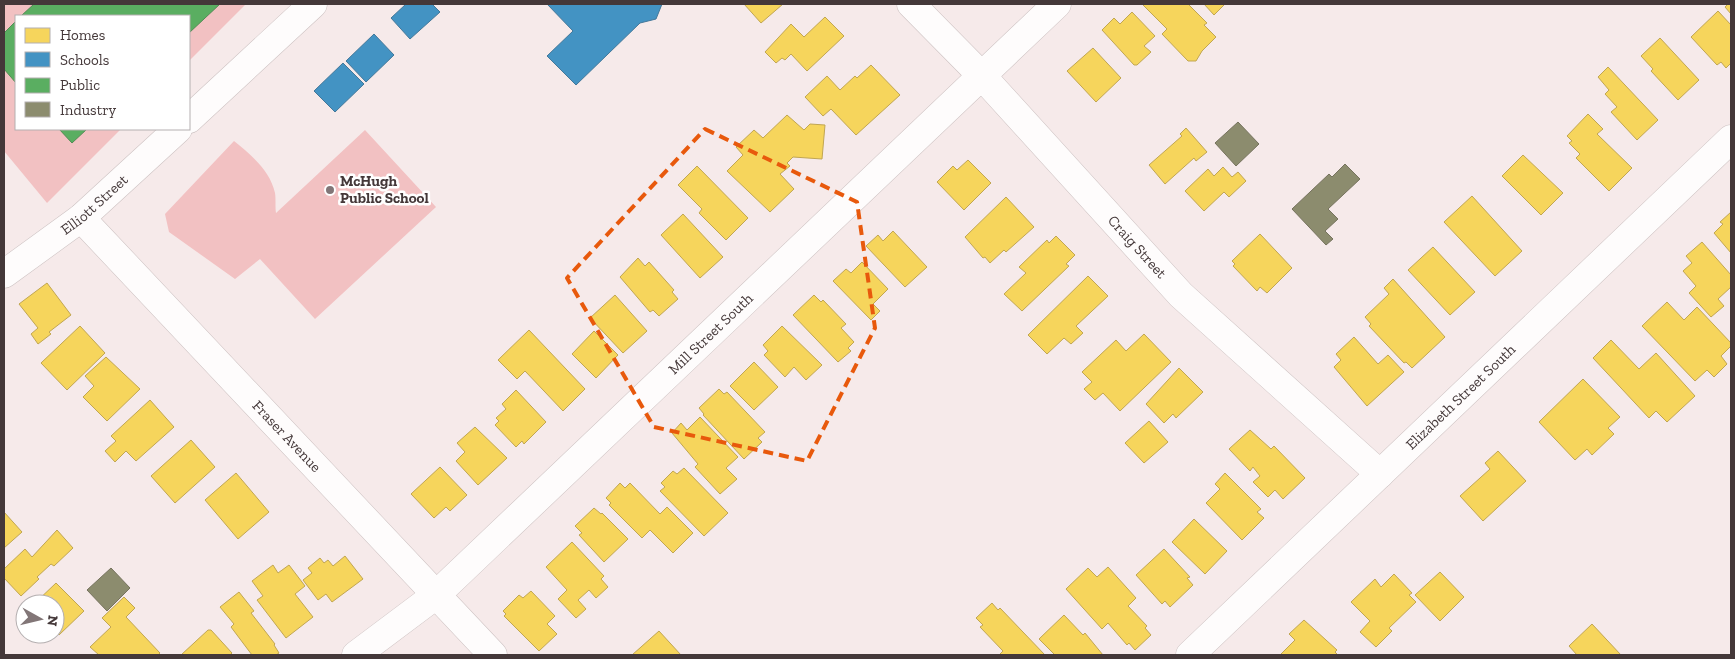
<svg xmlns="http://www.w3.org/2000/svg" width="1735" height="659" viewBox="0 0 1735 659" font-family="'Zilla Slab',serif">
<rect width="100%" height="100%" fill="#f6eaea"/>
<g fill="#f2c1c2">
<path d="M4,4H246L189,61V16H16V129H121L47,203L4,151Z"/>
<path d="M365,130L436,207L315,319L260,259L235,279L169,232L165,214L234,141C251,155 270,170 275,193C276,199 275,207 276,213Z"/>
</g>
<g fill="#f6d55c" stroke="#c1a652">
<path d="M744,4H783L761,23Z"/>
<path d="M1142,4H1188L1207,23L1204,25L1216,37L1202,51L1196,61H1188L1162,34L1167,29Z"/>
<path d="M1204,4H1225L1214,15Z"/>
<path d="M1728,4H1731V14L1725,7Z"/>
<path d="M1718,11L1731,25V63L1726,68L1721,62L1717,65L1691,37Z"/>
<path d="M1132,12L1155,36L1144,46L1151,52L1137,65H1134L1102,30L1114,18L1120,24Z"/>
<path d="M825,17L844,36L807,71L791,54L785,60L782,58L776,63L765,52L791,24L804,37Z"/>
<path d="M1660,38L1699,80L1678,100L1651,71L1653,69L1641,56Z"/>
<path d="M1093,48L1121,78L1096,102L1067,71Z"/>
<path d="M871,65L900,95L856,135L831,109L823,116L805,97L827,76L840,90L855,76L857,78Z"/>
<path d="M1608,67L1658,120L1637,140L1611,112L1617,107L1605,94L1609,90L1598,77Z"/>
<path d="M1588,114L1603,129L1597,134L1632,168L1609,191L1576,158L1580,154L1569,143L1572,141L1567,136Z"/>
<path d="M787,115L804,130L810,124L825,125L822,159L793,157L787,163L790,166L780,174L794,189L770,212L727,171L743,155L736,147L754,130L763,138Z"/>
<path d="M1186,128L1207,152L1196,161L1194,158L1165,184L1149,165L1182,136L1180,134Z"/>
<path d="M1523,155L1563,193L1541,215L1502,176Z"/>
<path d="M968,160L991,183L964,210L937,182L953,166L957,170Z"/>
<path d="M697,166L748,218L726,240L699,213L702,209L678,185Z"/>
<path d="M1223,167L1232,177L1238,172L1246,181L1229,197L1224,192L1204,211L1185,191L1208,169L1214,176Z"/>
<path d="M1472,196L1522,251L1495,276L1444,222Z"/>
<path d="M1006,197L1034,227L1006,252L1004,250L990,263L985,257L983,258L965,237Z"/>
<path d="M1731,212V253L1714,233L1723,224L1720,222Z"/>
<path d="M683,214L723,257L700,278L661,235Z"/>
<path d="M893,231L927,267L905,287L866,246L878,235L883,241Z"/>
<path d="M1260,234L1292,268L1267,293L1260,287L1257,291L1233,266L1235,264L1232,261Z"/>
<path d="M1056,236L1075,255L1066,264L1069,266L1022,311L1004,294L1026,273L1019,267L1047,240L1049,243Z"/>
<path d="M1702,242L1731,275V287L1718,299L1724,306L1711,317L1689,293L1696,286L1683,271L1692,263L1686,256Z"/>
<path d="M1433,247L1475,292L1450,315L1408,270Z"/>
<path d="M638,258L645,266L649,262L674,290L672,292L678,299L659,316L653,310L650,312L620,277Z"/>
<path d="M862,262L888,289L873,304L880,311L871,320L833,281L846,269L851,273Z"/>
<path d="M1088,276L1108,296L1076,326L1083,333L1071,344L1064,338L1047,354L1028,335Z"/>
<path d="M1393,279L1445,337L1412,368L1406,362L1404,363L1369,326L1371,324L1365,317L1389,294L1384,288Z"/>
<path d="M47,283L71,315L49,332L51,334L38,344L31,334L38,328L19,304Z"/>
<path d="M615,295L647,331L623,353L590,318Z"/>
<path d="M814,295L821,302L823,300L846,324L841,328L854,342L848,348L851,351L838,362L793,315Z"/>
<path d="M1667,302L1684,320L1697,307L1731,343V346L1721,356L1727,364L1714,377L1707,370L1695,381L1642,326Z"/>
<path d="M80,326L105,353L67,390L41,363Z"/>
<path d="M782,326L822,365L806,380L794,367L785,377L764,355L768,351L763,345Z"/>
<path d="M529,330L585,389L563,411L525,371L517,379L498,360Z"/>
<path d="M594,331L618,355L596,378L572,354Z"/>
<path d="M1144,334L1171,362L1120,411L1103,393L1095,400L1084,389L1092,382L1082,372L1116,340L1126,351Z"/>
<path d="M1354,337L1378,364L1388,355L1404,372L1367,406L1334,367L1341,360L1336,354Z"/>
<path d="M1611,340L1639,369L1656,353L1695,396L1667,422L1656,411L1649,418L1593,358Z"/>
<path d="M106,357L140,389L107,421L83,397L94,386L85,376Z"/>
<path d="M754,362L778,387L754,410L730,386Z"/>
<path d="M1179,368L1203,392L1176,418L1173,414L1164,423L1146,404Z"/>
<path d="M1583,379L1620,417L1608,428L1614,434L1592,455L1587,449L1575,460L1539,422Z"/>
<path d="M719,389L724,394L727,392L765,432L758,438L762,442L744,459L703,415L704,414L699,408Z"/>
<path d="M516,390L546,422L524,444L522,441L516,447L495,425L499,421L496,418L506,409L502,404Z"/>
<path d="M150,400L174,427L136,461L126,451L115,462L105,451L116,441L111,436Z"/>
<path d="M700,417L738,457L726,468L737,479L720,494L695,467L698,464L672,433L681,423L687,430Z"/>
<path d="M1149,421L1168,442L1144,463L1125,443Z"/>
<path d="M475,427L507,458L478,485L456,461L465,452L457,443Z"/>
<path d="M1250,430L1271,449L1274,446L1305,478L1283,499L1275,490L1268,497L1253,482L1260,476L1253,467L1250,471L1229,449Z"/>
<path d="M191,440L215,467L175,503L151,476Z"/>
<path d="M1498,451L1526,481L1483,521L1460,496L1490,469L1485,463Z"/>
<path d="M440,467L467,495L450,511L446,507L434,518L411,494Z"/>
<path d="M684,468L728,513L704,536L660,491L665,487L661,483L673,471L677,474Z"/>
<path d="M236,473L269,512L238,539L205,500Z"/>
<path d="M1225,473L1261,509L1257,512L1264,518L1242,540L1206,503L1220,489L1215,484Z"/>
<path d="M620,483L625,488L630,483L660,514L667,507L693,533L673,553L650,530L642,538L609,505L611,503L606,498Z"/>
<path d="M594,508L601,514L602,513L628,539L604,562L579,535L582,533L575,526Z"/>
<path d="M4,512L22,532L4,548Z"/>
<path d="M1194,519L1227,551L1205,574L1172,542Z"/>
<path d="M57,530L73,548L54,566L51,564L37,577L39,579L21,596L4,578V569L25,549L32,557Z"/>
<path d="M572,542L604,576L601,579L608,587L596,598L589,590L578,600L586,609L576,618L558,599L567,590L546,567Z"/>
<path d="M1164,549L1190,577L1187,578L1193,585L1170,607L1165,601L1162,604L1136,575Z"/>
<path d="M345,556L363,579L332,602L326,594L318,600L303,580L312,573L308,568L320,558L324,563L328,560L333,566Z"/>
<path d="M273,565L278,573L289,565L305,586L295,594L313,617L286,638L257,600L263,596L252,581Z"/>
<path d="M1108,567L1136,598L1128,606L1147,626L1145,628L1151,635L1135,650L1129,643L1127,645L1108,623L1102,629L1066,589L1088,568L1097,577Z"/>
<path d="M1440,572L1464,597L1440,621L1415,595Z"/>
<path d="M1394,574L1412,593L1409,595L1416,602L1389,628L1392,631L1376,647L1360,632L1370,621L1351,602L1375,579L1381,587Z"/>
<path d="M56,583L84,611L59,635L55,631V604H34Z"/>
<path d="M531,591L555,616L547,624L557,634L539,651L504,616L506,614L503,611L519,595L523,598Z"/>
<path d="M239,592L254,611L251,613L275,644L274,645L279,653L276,655H252L231,627L234,624L220,607Z"/>
<path d="M124,597L135,608L126,617L160,653L158,655H99L90,647L111,627L102,618Z"/>
<path d="M992,603L998,610L1000,608L1045,655H999L1003,651L980,627L983,625L976,618Z"/>
<path d="M1064,615L1083,635L1085,633L1103,655H1055L1039,639Z"/>
<path d="M1304,620L1337,650L1335,652L1338,655H1282L1281,654L1295,640L1289,634Z"/>
<path d="M1592,624L1621,655H1577L1569,646Z"/>
<path d="M208,630H211L232,653L230,655H181Z"/>
<path d="M659,631L681,655H632Z"/>
</g>
<g fill="#4393c3" stroke="#43789a">
<path d="M406,4H432L440,12L410,39L391,18Z"/>
<path d="M547,4H662L656,19L640,23L576,85L547,56L573,31Z"/>
<path d="M374,34L394,55L366,82L346,61Z"/>
<path d="M343,63L364,84L335,112L314,91Z"/>
</g>
<g fill="#5aae61" stroke="#538b55">
<path d="M34,4H220L189,33V16H21Z"/>
<path d="M16,21V83L4,69V33Z"/>
<path d="M59,129H87L72,143Z"/>
</g>
<g fill="#8c8c6e" stroke="#76735e">
<path d="M1238,122L1259,144L1236,166L1215,143Z"/>
<path d="M1345,164L1360,179L1328,209L1338,219L1325,231L1333,239L1326,245L1292,209L1329,174L1332,177Z"/>
<path d="M111,568L130,588L107,611L87,590Z"/>
</g>
<g fill="none" stroke-linecap="round" stroke-linejoin="round">
<g stroke="#cdc2c2" stroke-width="29">
<g id="street">
<path id="s1" d="M911,4L982,76L1181,295L1380,474"/>
<path d="M189,119L313,4"/>
<path id="s2" d="M81,218L493,655"/>
<path id="s3" d="M4,274L81,218L178,129"/>
<path id="s4" d="M356,655L436,595L1057,4"/>
<path id="s5" d="M1190,655L1731,139"/>
</g>
</g>
<use href="#street" stroke="#fefcfc" stroke-width="28"/>
</g>
<path fill="none" stroke="#e8590c" stroke-width="4" stroke-dasharray="10 6" stroke-linejoin="round" d="M705,129L857,202L875,328L807,461L654,427L567,278Z"/>
<circle fill="#827677" stroke="#fff" stroke-width="2" cx="330" cy="190" r="5"/>
<g text-anchor="middle" stroke-width="5" stroke-linejoin="round" paint-order="stroke">
<g font-size="15" font-weight="bold" fill="#443839" stroke="#fff" text-anchor="start">
<text x="340" y="186">McHugh<tspan x="340" dy="17">Public School</tspan></text>
</g>
<g font-size="15" fill="#443839" stroke="#fff">
<text dy="5" stroke="none"><textPath href="#s3" startOffset="114">Elliott Street</textPath></text>
<text dy="5" stroke="none"><textPath href="#s1" startOffset="332">Craig Street</textPath></text>
<text dy="5" stroke="none"><textPath href="#s4" startOffset="479">Mill Street South</textPath></text>
<text dy="5" stroke="none"><textPath href="#s5" startOffset="374">Elizabeth Street South</textPath></text>
<text dy="5" stroke="none"><textPath href="#s2" startOffset="300">Fraser Avenue</textPath></text>
</g>
</g>
<rect width="1735" height="659" fill="none" stroke="#443839" stroke-width="10"/>
<rect x="15" y="15" width="175" height="115" fill="#ffffff" stroke="#b4afb0"/>
<rect x="25" y="28" width="25" height="15" fill="#f6d55c" stroke="#b4afb0"/>
<text x="60" y="40" font-size="15" fill="#443839">Homes</text>
<rect x="25" y="52" width="25" height="15" fill="#4393c3" stroke="#b4afb0"/>
<text x="60" y="65" font-size="15" fill="#443839">Schools</text>
<rect x="25" y="78" width="25" height="15" fill="#5aae61" stroke="#b4afb0"/>
<text x="60" y="90" font-size="15" fill="#443839">Public</text>
<rect x="25" y="102" width="25" height="15" fill="#8c8c6e" stroke="#b4afb0"/>
<text x="60" y="115" font-size="15" fill="#443839">Industry</text>
<g transform="translate(40 619) rotate(98)"><circle r="24" fill="#ffffff" stroke="#b4afb0"/>
<path d="M0-4L9 19L0 12L-9 19Z" fill="#827677"/>
<text y="-8" font-size="14" font-weight="bold" text-anchor="middle" fill="#443839">N</text>
</g>
</svg>
